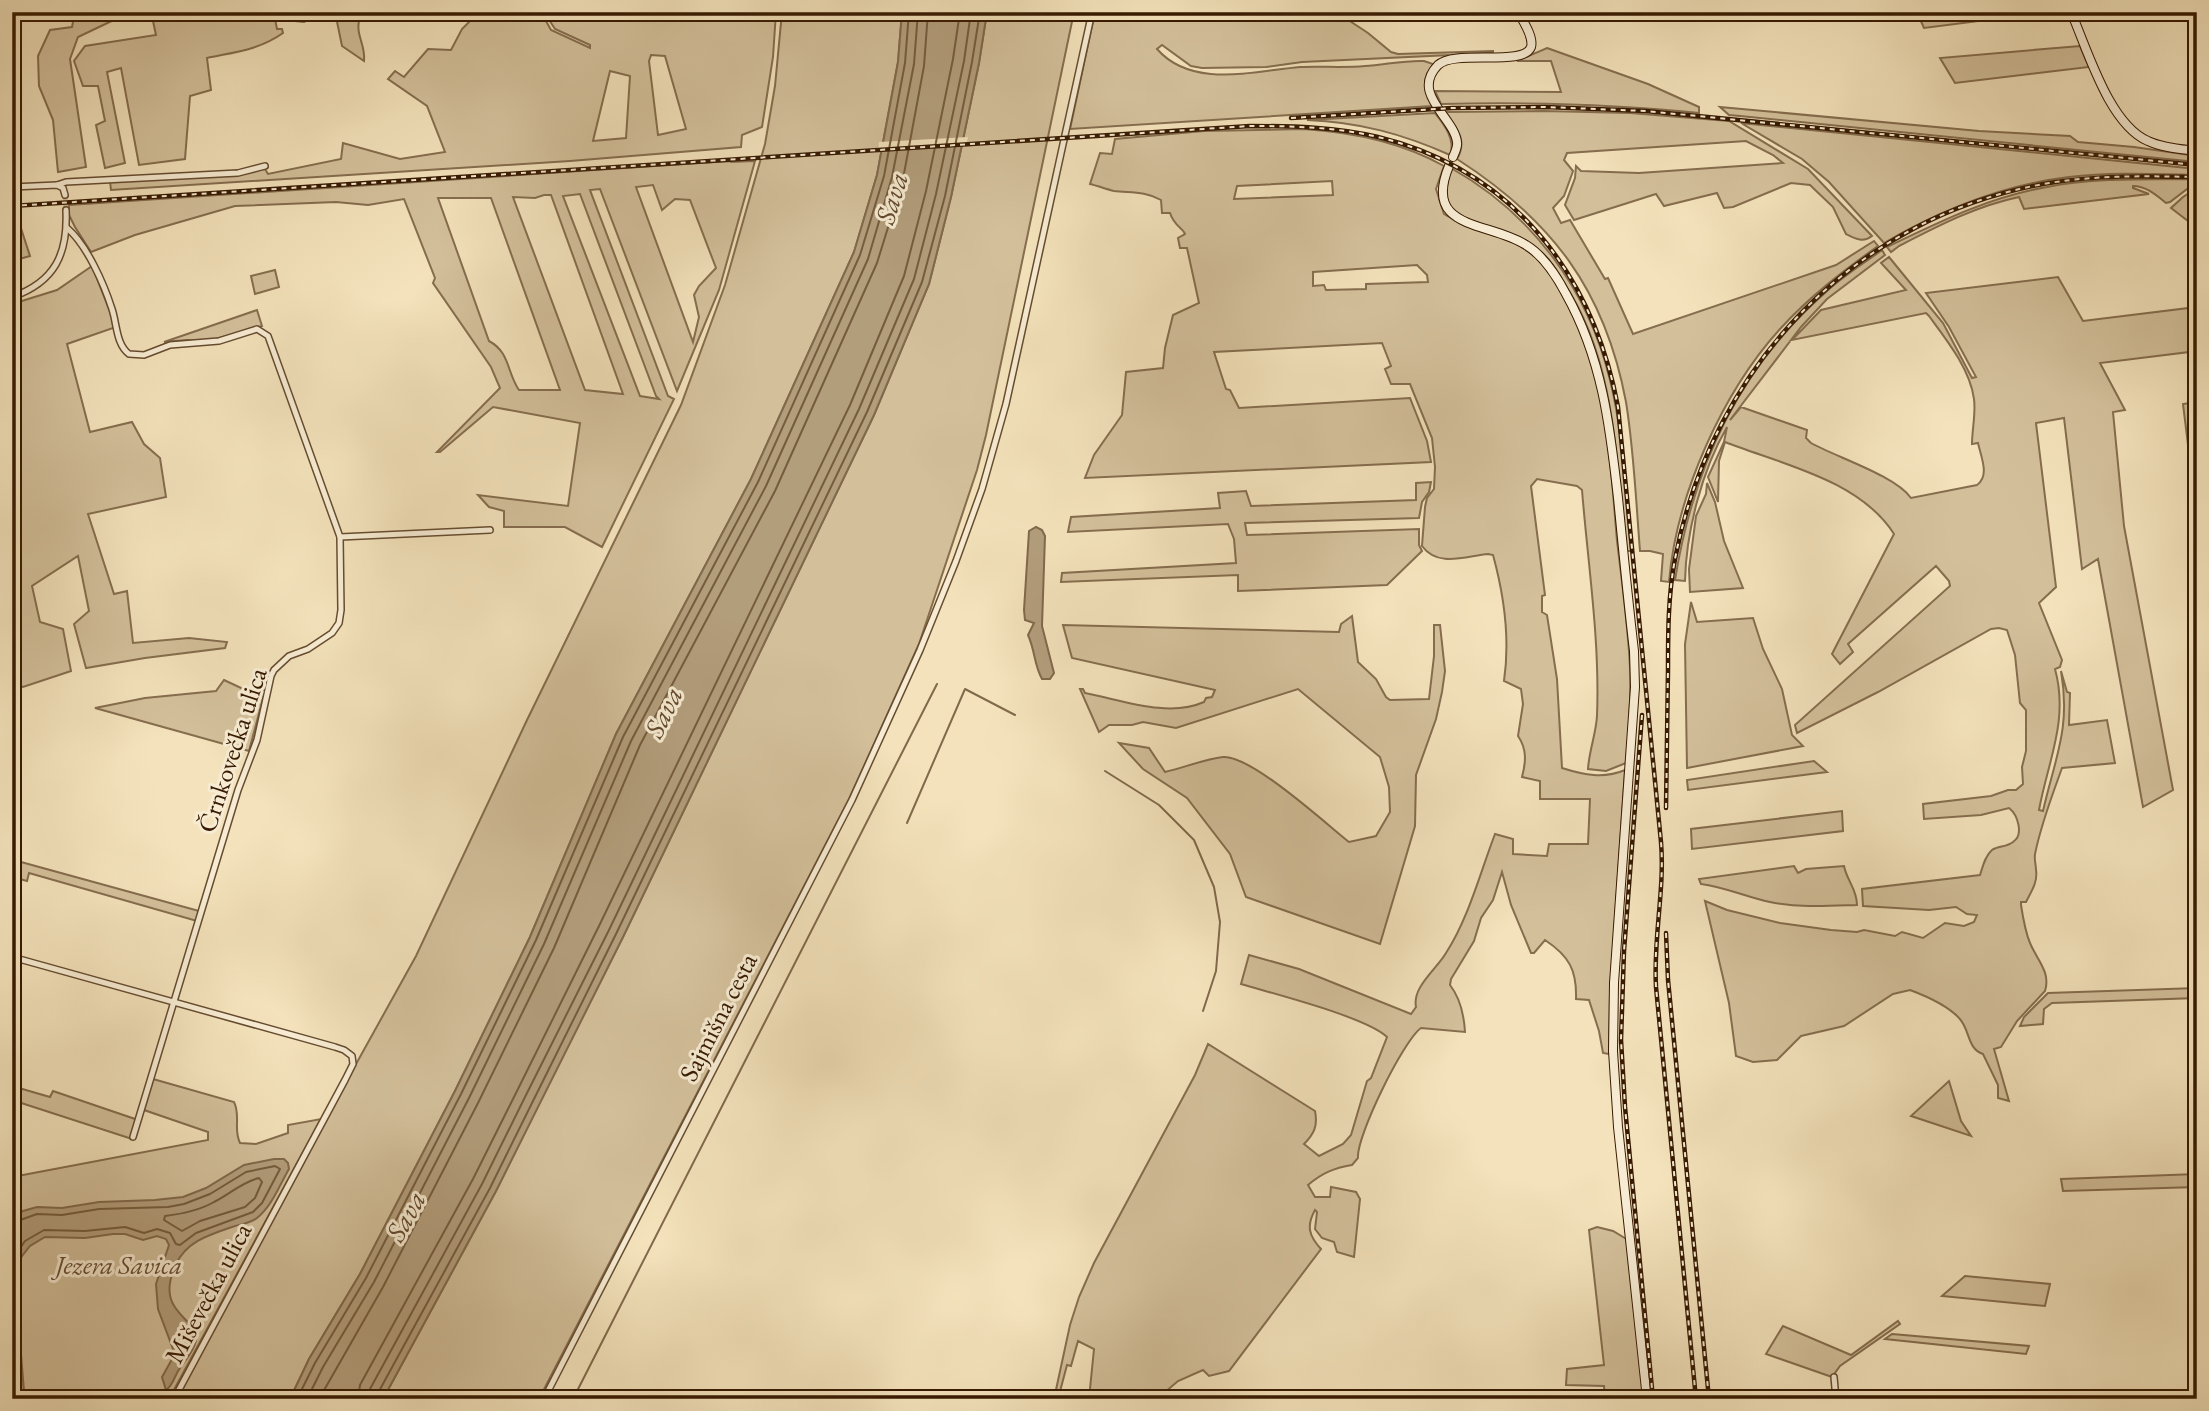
<svg xmlns="http://www.w3.org/2000/svg" width="2209" height="1411" viewBox="0 0 2209 1411" font-family="'EB Garamond',serif">
<rect width="100%" height="100%" fill="#f3e2bb"/>
<filter id="stains"><feTurbulence type="fractalNoise" baseFrequency=".00286" numOctaves="4"/><feColorMatrix values="0 0 0 0 .2 0 0 0 0 .09 0 0 0 0 .02 0 0 0 .5 -.17"/></filter>
<radialGradient id="worn" r=".72"><stop offset=".6" stop-color="#630" stop-opacity="0"/><stop offset="1" stop-color="#630" stop-opacity=".3"/></radialGradient>
<g fill="#d3c09b" stroke="#856d4e" stroke-width="2" fill-rule="evenodd">
<path d="M75,12H148L120,17L78,37L70,59L86,167L58,172L53,120L39,86L38,56L50,30L72,27Z"/>
<path d="M151,12H325L304,22L275,19L277,29H282L283,33C259,50 235,52 207,58L211,90L190,96L185,159L139,165L121,68L107,72L125,163L105,168L96,125L105,121L98,86H83L74,61L85,46L156,35Z"/>
<path d="M335,12H362C352,33 366,42 364,61L342,46Z"/>
<path d="M490,12H541L551,30L590,48V45L555,29L544,12H776L773,57L762,127L742,135L741,147L570,161L111,190L110,181L265,169L268,174L341,159L343,143L400,159L445,152L427,106L388,79L395,71L404,77L428,49L451,50L462,29L477,14L486,18ZM651,55L665,56L686,129L658,135L649,61ZM610,71L630,76L626,138L593,141Z"/>
<path d="M782,12H902L898,62L877,175L854,252L751,479L616,734L530,937L455,1091L360,1274L309,1359L290,1399H177L305,1156L416,956L527,720L681,405L725,285L765,144L775,86Z"/>
<path d="M987,12H1074L986,435L977,470L919,644L850,797L539,1399H383L496,1191L539,1104L623,937L874,415L929,284L951,197L979,63Z"/>
<path d="M1095,12H1336L1368,33L1391,52L1398,54L1493,51V53L1302,62L1266,67L1202,68L1191,66L1162,45L1157,49C1192,89 1254,71 1300,67C1322,66 1343,68 1365,66C1384,65 1405,60 1424,61L1433,64L1425,81L1432,106L1070,129Z"/>
<path d="M1952,12H2050L1924,28L1919,17Z"/>
<path d="M2080,46L2089,67L1955,83L1940,58Z"/>
<path d="M1547,48L1648,84L1699,107V113C1614,104 1527,102 1441,104L1435,91L1561,92L1551,61H1517Z"/>
<path d="M1720,107L1979,131L2070,136L2078,142L2134,147L2197,156V162L1740,116L1729,115Z"/>
<path d="M1544,111L1630,113L1729,121L1808,169L1872,236C1863,243 1856,239 1846,234L1833,207L1810,185L1791,183L1733,207L1724,208L1717,193L1664,206L1656,194L1574,220L1565,205L1575,178L1576,166L1581,171L1639,173L1783,163L1773,155L1746,141L1567,153L1564,160L1573,171L1572,174L1564,196L1553,208L1561,223L1570,220L1605,279L1608,278L1633,334L1836,265L1874,241L1878,246C1843,271 1809,297 1780,329C1722,393 1676,496 1669,582L1661,581L1663,554L1650,551H1640C1636,502 1634,451 1626,402C1605,290 1552,220 1457,159C1468,140 1456,128 1446,112Z"/>
<path d="M1435,113C1444,124 1456,140 1450,155C1403,134 1359,122 1307,120Z"/>
<path d="M1741,123L2197,169V175C2154,174 2111,172 2069,177C2002,185 1941,210 1884,243L1829,182L1802,159Z"/>
<path d="M1303,129C1352,132 1401,142 1444,166L1436,189L1444,214C1475,233 1517,235 1542,264C1606,337 1609,449 1617,541C1622,583 1628,625 1630,668C1631,699 1629,732 1626,763L1606,771L1588,769C1589,751 1596,734 1597,716C1600,640 1588,565 1582,490L1577,486L1537,479L1531,486L1545,595L1542,596V612L1547,615L1557,679L1562,768C1584,775 1604,779 1625,770L1610,994L1609,1054L1603,1053L1599,1031L1589,1000L1576,999C1577,970 1569,956 1545,940L1534,953H1531L1511,905L1502,872L1493,900L1481,918L1474,941L1451,979L1450,985C1461,999 1464,1015 1465,1032L1421,1028C1403,1041 1356,1137 1358,1158L1352,1165C1334,1168 1322,1173 1308,1185L1315,1197H1330L1331,1187L1356,1192L1360,1199L1354,1257L1337,1252L1334,1242L1322,1238L1315,1229L1317,1212L1315,1210C1306,1226 1309,1236 1321,1249L1229,1371L1209,1376L1203,1370L1178,1381L1164,1393L1149,1399H1092L1094,1393L1090,1389L1094,1349L1078,1341L1071,1366L1067,1365L1058,1399H1054L1070,1325L1079,1297L1094,1263L1195,1075L1208,1044L1315,1111C1318,1126 1314,1134 1304,1144L1319,1156L1343,1144L1351,1135L1367,1081L1371,1078L1387,1037C1366,1017 1274,994 1241,984L1249,955L1299,969L1411,1014L1416,1007C1412,987 1436,970 1446,953C1469,917 1480,873 1495,834L1513,839V854L1547,856L1549,844H1588L1590,799H1540V781L1522,777C1526,762 1527,749 1518,736L1523,704L1521,689L1504,681C1510,640 1504,595 1493,555L1488,554C1466,556 1438,568 1422,546L1425,507L1427,498L1434,489L1435,467L1432,438L1410,384H1391L1385,369L1391,366L1382,343L1214,352L1226,389L1230,390L1239,408L1410,398L1427,441L1431,462L1085,478L1094,455L1122,415L1126,372L1163,368L1165,348L1173,315L1199,303L1187,248H1180L1178,238L1185,234C1183,228 1174,226 1170,213H1162L1161,200C1145,191 1131,193 1114,191C1106,189 1098,186 1090,184L1100,153L1112,154L1115,139L1204,131ZM1332,181L1333,195L1234,199L1237,186ZM1417,265L1427,275L1428,282L1366,284V289L1326,290L1324,285L1313,286V272Z"/>
<path d="M730,161L731,162L755,161L719,290L677,391L600,189L590,190L668,396L674,399L602,547L565,527H504V511L489,507L478,495L568,506L580,423L493,407L440,452H437L500,388L491,367L433,283L435,278L404,199L368,205L336,202L235,206L135,235L91,252L75,227L69,215V205ZM653,185L662,210L675,199L690,200L716,268L699,286L694,295L699,317L693,342L636,187ZM580,194L656,396L659,399L640,396L563,196ZM544,195H551L623,394L585,390L513,197L535,198ZM438,198H491L560,390H519C507,373 510,352 489,341Z"/>
<path d="M1451,168C1533,214 1588,290 1610,380C1624,436 1625,494 1631,551H1626C1616,462 1616,360 1564,283C1554,269 1540,248 1525,240C1503,228 1449,223 1445,194C1444,187 1449,176 1451,168Z"/>
<path d="M2197,179V185L2191,186L2170,202L2166,203C2156,195 2146,186 2133,186V188L2149,194L2024,209L2019,197C1976,206 1938,226 1899,246L1891,252L1887,247C1939,222 1989,197 2047,187C2096,177 2147,180 2197,179Z"/>
<path d="M2197,188V228L2171,208L2183,197Z"/>
<path d="M16,213L30,256L12,261V214Z"/>
<path d="M1882,250L1885,255L1827,299L1801,327L1730,420L1741,407L1807,430L1806,438L1811,443C1836,457 1896,476 1911,498L1977,485C1990,476 1981,457 1978,443L1972,444C1972,429 1976,414 1974,399C1970,369 1946,339 1929,316L1926,313L1792,340L1821,310L1906,290L1881,263L1889,257L1943,323L1972,378L1976,377L1949,327L1926,293L2058,277L2083,321L2197,307V351L2100,363L2125,410L2113,412L2124,526L2173,790L2143,807L2098,559L2082,569L2064,418L2036,423L2056,587L2039,603L2062,660L2060,667L2055,669C2069,720 2048,761 2039,810L2043,811C2055,758 2071,728 2061,671L2067,692L2070,693L2069,725L2107,720L2115,763L2062,768C2052,796 2041,824 2035,854C2034,860 2036,864 2036,870C2038,882 2031,892 2026,902H2021V905C2023,918 2025,931 2030,943C2037,960 2051,972 2045,991L2017,1021L2001,1047L1994,1049L2009,1101L1998,1098V1085L1983,1054C1967,1049 1970,1029 1959,1018C1947,1005 1926,996 1910,990L1893,994L1844,1026L1801,1036L1777,1060L1753,1062L1736,1056L1729,1003L1705,901L1727,910L1780,923L1831,930L1857,932L1864,930L1895,936L1902,932L1923,938L1945,923L1964,926L1974,922L1977,915L1967,914L1956,907L1929,910L1863,906L1862,889L1980,875C1983,866 1985,856 1992,850C1998,846 2007,847 2013,842C2024,835 2018,815 2009,808L1981,815L1924,819L1923,804L1991,796L2008,790H2016L2023,784L2022,767L2026,751V710L2020,703L2015,655L2007,630L1999,628L1991,629L1878,692L1797,733L1795,725L1950,586L1949,581L1936,566L1848,644L1853,652L1840,664L1832,654L1894,534C1860,480 1781,464 1725,442L1719,461L1718,502L1708,477L1724,442L1727,427C1702,470 1686,532 1685,581L1675,580C1693,467 1739,368 1826,292C1843,276 1863,264 1882,250Z"/>
<path d="M92,266L116,327L67,344L90,432L132,422L144,444L160,458L166,497L88,514L114,594L127,591L133,643L189,638L227,642L225,648L145,658L86,668L74,624L89,611L78,556L32,586L40,622L63,629L71,671L23,687L12,683V304L57,290Z"/>
<path d="M275,270L279,287L255,294L251,276Z"/>
<path d="M257,310L262,326L208,341L187,340L164,342Z"/>
<path d="M2197,402V518L2183,404Z"/>
<path d="M1431,482L1429,492L1422,502L1419,518L1245,523L1247,535L1419,529V545L1422,551L1387,585L1238,591V575L1061,582L1062,573L1236,563L1234,539L1228,524L1068,532L1071,517L1220,508L1218,493L1246,491L1251,506L1416,500V483Z"/>
<path d="M1707,483L1715,502L1724,541L1743,588L1690,592L1689,569L1696,516L1706,494Z"/>
<path d="M1691,602L1697,622L1753,618L1763,649L1782,689L1792,735L1803,746L1687,768L1685,644Z"/>
<path d="M1352,616L1358,662L1376,679L1386,697L1390,700L1429,699L1434,656V625H1440L1445,671L1442,692L1436,719L1416,775L1415,826L1380,944L1246,897L1230,854L1187,798L1143,769L1119,743L1149,748L1165,772C1183,768 1205,759 1223,757C1251,755 1325,823 1349,842L1376,836L1390,812L1389,787L1380,757L1298,689L1176,728L1143,722L1132,725H1109L1099,732L1080,689H1083L1085,693C1122,700 1168,718 1204,702L1206,698L1212,697L1215,690L1072,658L1063,625L1339,632L1341,624Z"/>
<path d="M224,680L241,688L265,691L249,751L95,708L145,698L216,691Z"/>
<path d="M1814,761L1827,772L1688,790L1687,780Z"/>
<path d="M1842,811L1843,831L1692,849L1691,829Z"/>
<path d="M21,862L199,911L197,921L29,873L27,881L12,877V868L21,870Z"/>
<path d="M1794,866L1798,873L1806,869L1844,866C1847,881 1857,889 1857,905C1828,906 1799,908 1770,902C1746,897 1725,887 1701,884L1699,879Z"/>
<path d="M2197,988V998L2052,1003L2044,1009L2043,1024L2020,1026L2024,1017L2048,993Z"/>
<path d="M153,1079L234,1102C241,1116 233,1129 240,1143L256,1144L288,1133V1125L321,1119L169,1399H12V1175H23L208,1140V1132L144,1110Z"/>
<path d="M1949,1081L1961,1121L1971,1136L1911,1116Z"/>
<path d="M12,1086L50,1097L53,1091L138,1120L132,1139L12,1100Z"/>
<path d="M2197,1174V1187L2063,1191L2061,1179Z"/>
<path d="M1597,1227L1613,1231L1628,1240L1645,1399H1605L1604,1386L1566,1385L1567,1369L1604,1365L1589,1230Z"/>
<path d="M1965,1276L2050,1284L2045,1306L1942,1296Z"/>
<path d="M1898,1321L1900,1324L1840,1366L1832,1377L1766,1354L1783,1326L1851,1355Z"/>
<path d="M1892,1334L2029,1346L2026,1354L1885,1339Z"/>
</g>
<g fill="#b39e7c" stroke="#81694b" stroke-width="2">
<path d="M902,12H987L979,63L951,197L929,284L874,415L623,937L496,1191L383,1399H290L309,1359L360,1274L455,1091L530,937L616,734L751,479L854,252L877,175L898,62Z"/>
<path d="M1036,527L1042,530L1045,536L1042,626L1054,673L1050,679H1042C1034,665 1035,650 1028,635L1034,623L1025,620L1024,610L1029,531Z"/>
<path d="M274,1159H284L288,1163L289,1169C279,1186 272,1206 257,1218C249,1224 240,1224 232,1227C209,1235 187,1241 176,1264C153,1314 198,1316 196,1340C194,1351 186,1359 180,1368C174,1376 174,1384 166,1390L162,1377L171,1361L173,1349L158,1309L156,1284L169,1245L166,1239L157,1236L143,1240L125,1234H113L85,1238L45,1237L30,1246L22,1256L17,1266L15,1281L24,1391L23,1399H12V1217L23,1211L37,1207L62,1208L99,1202L155,1200L183,1197L206,1188L244,1165Z"/>
</g>
<path fill="#f3e2bb" d="M968,137L966,145L878,151L879,142Z"/>
<g fill="none" stroke-linecap="round" stroke-linejoin="round">
<g stroke="#755c3e" stroke-width="2">
<path d="M259,1178L262,1182L255,1198L245,1207L200,1221L182,1231L164,1220L165,1216C182,1214 200,1210 214,1202C230,1194 242,1182 259,1178Z"/>
<path d="M12,1223L37,1214L62,1215L99,1209L168,1207L184,1204L210,1194L246,1172L275,1166L280,1169L262,1203L253,1212L196,1233L180,1245L176,1244L170,1233L157,1229L144,1233L125,1227L85,1231L44,1230L25,1241L12,1260"/>
<path d="M297,1399L315,1363L366,1278L461,1094L536,940L623,737L758,482L860,255L884,176L905,63L909,12"/>
<path d="M307,1399L323,1367L374,1282L469,1098L544,944L631,741L766,486L868,259L892,177L914,64L918,12"/>
<path d="M319,1399L383,1287L478,1103L554,948L640,745L775,491L877,263L903,179L924,66L928,12"/>
<path d="M358,1399L360,1385L473,1179L516,1093L599,926L850,405L904,276L926,191L953,59L960,12"/>
<path d="M368,1399L370,1389L482,1184L525,1097L609,930L859,409L914,279L936,194L964,61L971,12"/>
<path d="M377,1399L378,1393L490,1188L533,1101L616,934L867,412L922,282L945,196L972,62L980,12"/>
</g>
<g stroke="#81694b" stroke-width="2">
<path d="M1105,771L1159,805L1194,840L1214,887L1220,922L1216,971L1203,1011"/>
<path d="M907,823L965,689L1015,715"/>
<path d="M573,1399L937,684"/>
</g>
<path stroke="#cdba96" stroke-width="5" stroke-dasharray="5 2.5" stroke-linecap="butt" d="M65,195L66,210"/>
<g stroke="#664c30" stroke-width="8">
<g id="street">
<path d="M57,185L66,182L238,173L265,166"/>
<path d="M12,187L57,185L63,188L65,195"/>
<path d="M67,228C87,245 104,284 112,309C117,324 116,344 129,354L144,355L170,345L219,341L257,329L268,336L340,537L341,610L339,623L332,633L308,649L289,656L274,670L271,676L257,740L238,790L133,1137"/>
<path d="M12,297C55,282 68,254 66,210"/>
<path d="M340,537L490,530"/>
<path d="M12,957L335,1047L344,1050L352,1056L353,1064L345,1080L174,1399"/>
<path d="M1834,1377L1836,1399"/>
<path d="M544,1399L852,800L920,650L956,561L982,489L1006,404L1092,12"/>
</g>
</g>
<g stroke="#371a01" stroke-width="10">
<g id="secondary">
<path d="M2071,12C2088,51 2109,124 2148,141C2163,148 2181,149 2197,151"/>
<path d="M1453,157C1455,152 1458,147 1457,142C1454,117 1410,94 1438,65C1455,49 1524,67 1531,47C1534,37 1523,21 1518,12"/>
<path d="M1449,166C1422,231 1489,221 1526,245C1544,256 1556,275 1566,294C1602,358 1610,426 1618,498C1623,549 1628,600 1634,651L1635,687L1614,983L1613,1051L1618,1127L1647,1399"/>
</g>
</g>
<use href="#street" stroke="#f7ecd3" stroke-width="5"/>
<use href="#secondary" stroke="#f7ecd3" stroke-width="8"/>
<g stroke="#371a01" stroke-width="4.5">
<g id="rail">
<path d="M1291,118L1452,108L1545,107L1646,111L2197,165"/>
<path d="M12,206L1250,126C1293,126 1336,127 1378,137C1513,170 1593,274 1618,407L1661,842C1665,890 1653,938 1656,987L1696,1399"/>
<path d="M1642,715L1624,951L1621,1040L1625,1107L1653,1399"/>
<path d="M1666,808C1667,762 1667,716 1668,670C1668,633 1668,596 1675,559C1712,367 1854,216 2049,183C2098,175 2148,176 2197,177"/>
<path d="M1666,933L1668,980L1709,1399"/>
</g>
</g>
<use href="#rail" stroke="#f7ecd3" stroke-width="2" stroke-dasharray="5" stroke-linecap="butt"/>
</g>
<g text-anchor="middle" stroke-width="6" stroke-linejoin="round" paint-order="stroke">
<g font-size="26" fill="#371a01" stroke="#f7ecd3">
<text transform="translate(232 750) rotate(-72)" y="9">Črnkovečka ulica</text>
<text transform="translate(718 1017) rotate(-63)" y="9">Sajmišna cesta</text>
<text transform="translate(208 1293) rotate(-62)" y="9">Miševečka ulica</text>
</g>
<g font-size="26" font-style="italic" fill="#664c2f" stroke="#f7ecd3">
<text x="119" y="1274">Jezera Savica</text>
</g>
<g font-size="28" font-style="italic" fill="#62482c" stroke="#f7ecd3">
<text transform="translate(891 198) rotate(-73)" y="10">Sava</text>
<text transform="translate(663 712) rotate(-64)" y="10">Sava</text>
<text transform="translate(405 1216) rotate(-61)" y="10">Sava</text>
</g>
</g>
<rect width="2209" height="1411" fill="none" stroke="#f3e2bb" stroke-width="42"/>
<rect x="14" y="14" width="2181" height="1383" fill="none" stroke="#371a01" stroke-width="3.5"/>
<rect x="21" y="21" width="2167" height="1369" fill="none" stroke="#371a01" stroke-width="2"/>
<rect width="100%" height="100%" filter="url(#stains)"/>
<rect width="100%" height="100%" fill="url(#worn)"/>
</svg>
